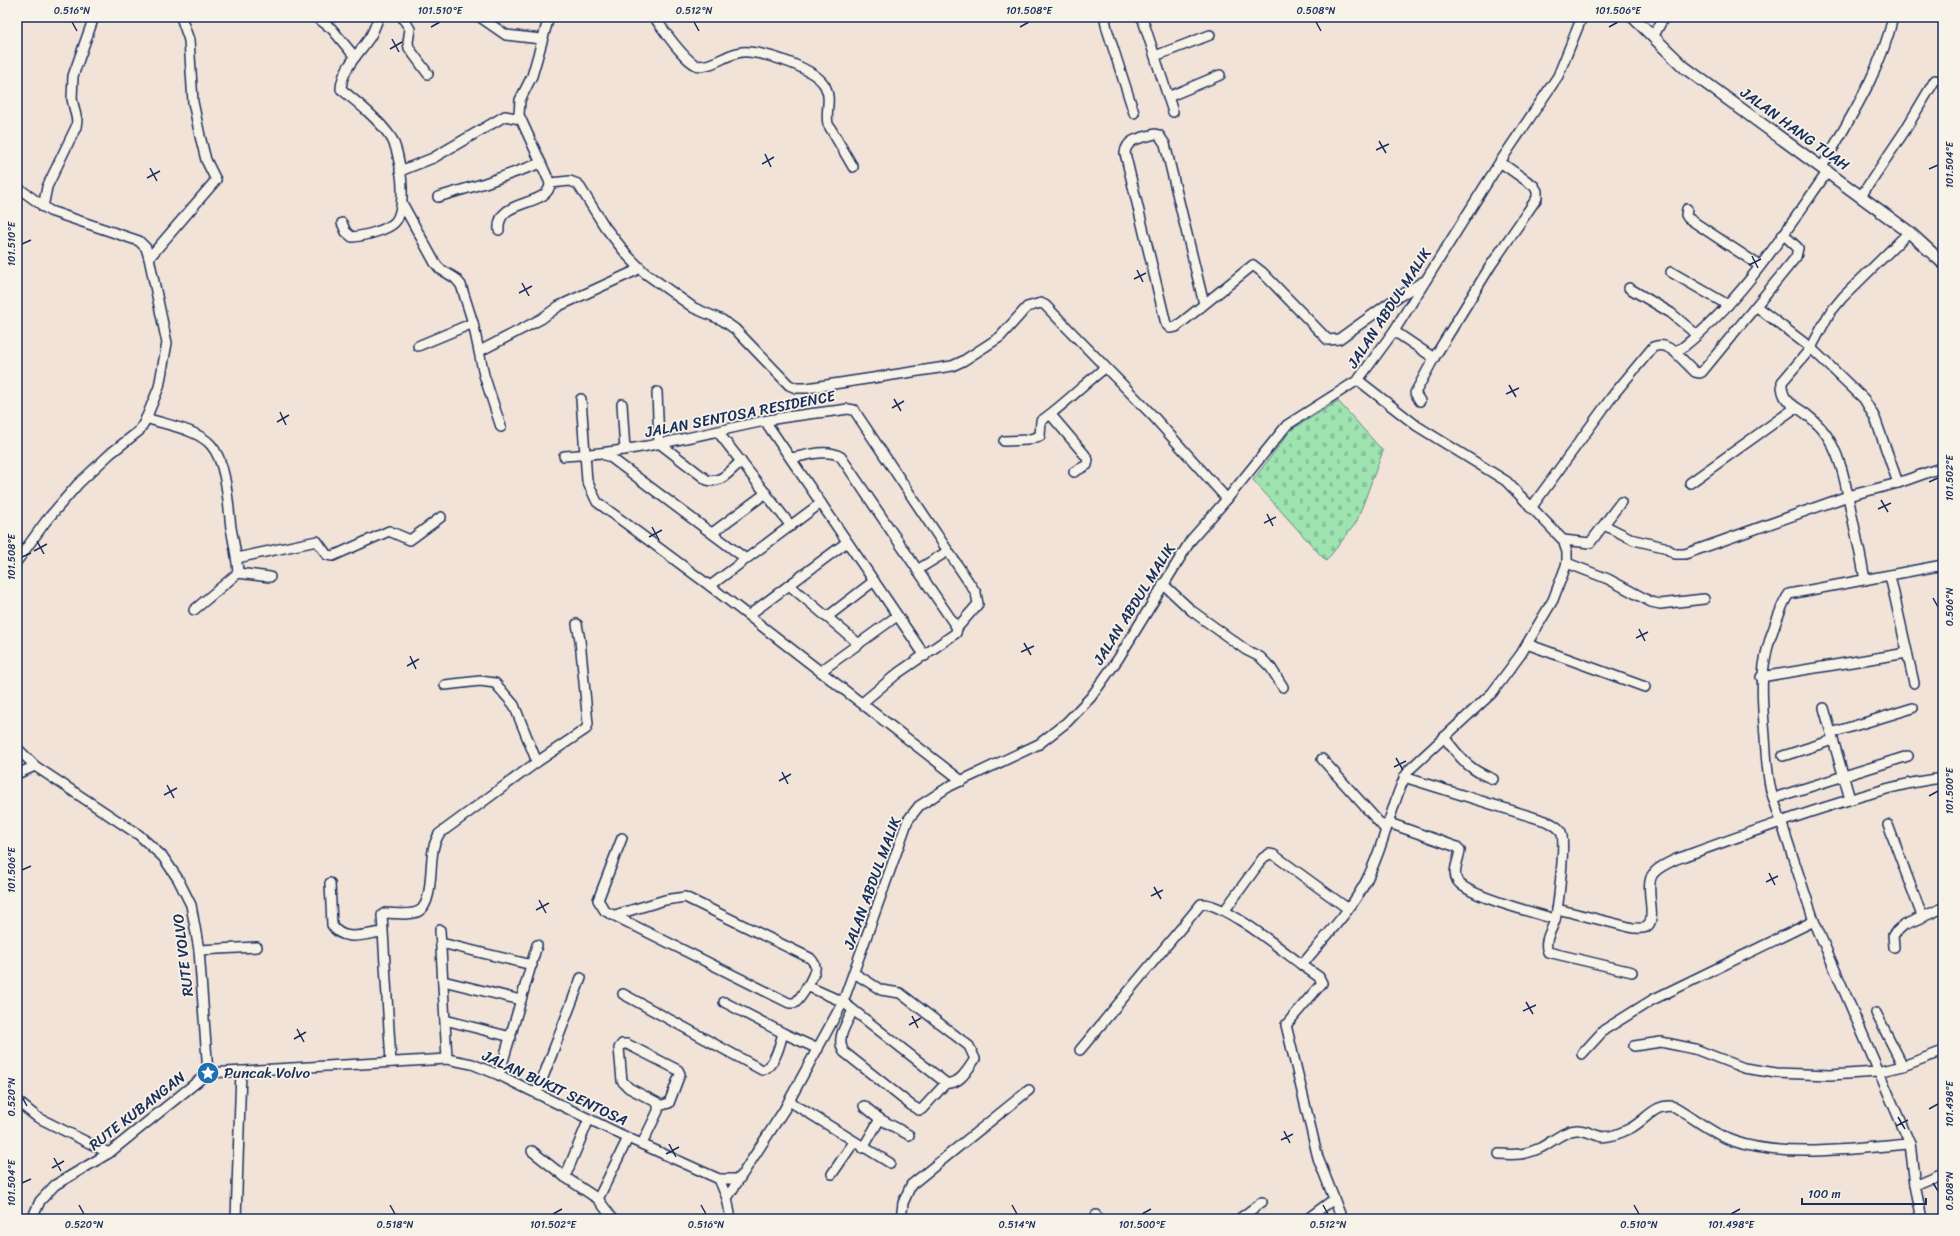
<svg xmlns="http://www.w3.org/2000/svg" width="1960" height="1236" viewBox="0 0 1960 1236" font-family="Sriracha,sans-serif">
<defs>
<pattern id="cemetery-stones" width="16" height="16" patternUnits="userSpaceOnUse"><rect width="16" height="16" fill="#9fe4b0"/><path d="M2 7V4a2 2 0 0 1 4 0v3zM10 15v-3a2 2 0 0 1 4 0v3z" fill="#88c49a"/></pattern>
</defs>
<rect width="100%" height="100%" fill="#f2e3d8"/>
<filter id="ink" filterUnits="userSpaceOnUse"><feTurbulence type="fractalNoise" baseFrequency=".025" numOctaves="2"/><feDisplacementMap in="SourceGraphic" scale="8" xChannelSelector="R" yChannelSelector="G"/><feConvolveMatrix kernelMatrix="1 2 1 2 8 2 1 2 1" color-interpolation-filters="sRGB"/></filter>
<g filter="url(#ink)">
<path fill="url(#cemetery-stones)" stroke="#5d8a87" d="M1338,401L1383,451L1356,523L1326,561L1253,480L1291,430Z"/>
<g fill="none" stroke-linecap="round" stroke-linejoin="round">
<g stroke="#1b2f5e" stroke-width="12">
<g id="minor">
<path d="M316,17L332,29L355,57"/>
<path d="M402,17L410,29L408,42L409,48L428,74"/>
<path d="M480,17L506,35L541,39"/>
<path d="M549,17L532,76L520,100L519,115L550,183L570,181L578,184L605,227L628,256L645,273L694,308L722,320L735,329L789,385L796,388H807L952,366L963,361L1000,337L1027,307L1041,303L1045,305L1153,416L1227,499"/>
<path d="M654,17C664,30 682,58 696,65C706,69 722,58 731,55C736,53 744,51 749,52C769,54 815,68 825,86C832,99 825,111 828,124L853,167"/>
<path d="M1107,17L1105,19L1107,29L1134,113"/>
<path d="M1142,17L1173,112"/>
<path d="M1653,37L1664,17"/>
<path d="M1155,56L1210,35"/>
<path d="M1168,97L1220,75"/>
<path d="M1822,167C1849,120 1881,71 1893,17"/>
<path d="M400,171L433,158L505,116L520,119"/>
<path d="M17,187L50,211L139,241L146,248L149,258L167,343L159,387L145,421L139,431L111,453L78,484L46,521L17,561"/>
<path d="M1861,196L1904,132L1935,80"/>
<path d="M438,197L485,183L541,163"/>
<path d="M402,203L435,263L440,269L455,278L461,285L473,323L484,375L501,427"/>
<path d="M43,207L47,187L76,127L77,120L72,99L73,76L94,17"/>
<path d="M1687,209L1686,215L1688,218L1760,266"/>
<path d="M342,223L346,232L352,237C364,236 388,230 395,222C408,208 401,150 390,136C377,118 358,103 341,89C342,68 359,54 370,37C374,31 376,23 379,17"/>
<path d="M499,230C496,197 550,208 550,183"/>
<path d="M149,258L216,180L206,160L200,136L193,102L189,40L181,17"/>
<path d="M1671,272L1728,305"/>
<path d="M1629,288L1671,313L1697,335"/>
<path d="M1204,304L1165,144L1159,135L1155,134C1142,138 1127,138 1125,153L1166,324L1170,328L1176,327L1253,265L1262,272L1328,340L1339,339L1392,301L1422,282"/>
<path d="M1757,307L1811,348L1864,399L1875,418L1898,483"/>
<path d="M1394,331L1434,358L1491,265L1537,198V191L1534,186L1500,162"/>
<path d="M418,346L473,323"/>
<path d="M480,351L541,319L559,306L635,271L638,267"/>
<path d="M1674,351L1695,372L1700,373L1702,372L1796,257L1798,248L1783,234"/>
<path d="M657,392L659,443L707,480C721,484 731,470 741,461"/>
<path d="M581,399L587,481L597,502L710,586L962,781"/>
<path d="M1420,401L1415,393L1434,358"/>
<path d="M622,404L625,450"/>
<path d="M1051,415L1085,455L1088,460L1087,465L1074,472"/>
<path d="M146,418C166,425 197,429 211,445C227,463 228,504 231,528C234,543 237,558 238,573"/>
<path d="M765,421L925,656"/>
<path d="M718,432L791,526"/>
<path d="M1004,441L1027,440L1040,436L1041,421C1064,405 1083,385 1105,368"/>
<path d="M602,454L610,457L746,559"/>
<path d="M564,456C632,453 698,435 764,421C792,415 821,413 848,409L854,410L976,593L978,604L957,628"/>
<path d="M791,458C806,456 827,448 841,457L957,628L956,633L898,673L862,703"/>
<path d="M1690,483L1795,408"/>
<path d="M1531,508L1614,394L1653,347C1662,344 1666,346 1674,351L1682,348C1742,301 1784,233 1828,171"/>
<path d="M1604,525L1634,540L1664,547L1675,554H1685L1848,496L1898,483L1943,467"/>
<path d="M712,533L766,493"/>
<path d="M1563,540L1590,543L1621,502"/>
<path d="M237,558L317,541L327,555L333,556L389,531L410,540L441,517"/>
<path d="M1567,563L1608,579L1651,602L1660,604L1704,599"/>
<path d="M917,570L948,551"/>
<path d="M1890,576L1914,683"/>
<path d="M1865,580C1861,557 1856,534 1851,511C1846,486 1842,461 1829,439C1823,429 1815,421 1806,414C1794,405 1781,402 1782,382L1811,348L1829,314L1843,297L1909,232"/>
<path d="M1163,584L1192,611L1246,650L1260,657L1271,668L1283,687"/>
<path d="M789,585L859,644"/>
<path d="M710,586L821,503"/>
<path d="M194,610L238,573L270,577"/>
<path d="M749,615L847,542"/>
<path d="M827,617L874,581"/>
<path d="M1527,644L1645,687"/>
<path d="M821,671L897,616"/>
<path d="M1761,677L1907,653"/>
<path d="M445,685L480,681L495,683L514,705L537,762"/>
<path d="M1824,708L1850,799"/>
<path d="M1831,733L1913,708"/>
<path d="M1444,737C1461,758 1467,769 1493,779"/>
<path d="M17,748L35,766L139,835L163,857L178,879L191,905L199,950L208,1073"/>
<path d="M1783,756L1833,740"/>
<path d="M1322,759L1386,830"/>
<path d="M17,774L35,766"/>
<path d="M1404,777L1549,822C1553,825 1559,827 1561,832C1566,840 1558,909 1555,920C1552,930 1543,941 1548,952L1632,972"/>
<path d="M1780,796L1908,756"/>
<path d="M1389,823L1457,847L1460,850C1459,860 1452,871 1457,880C1465,896 1536,913 1555,919"/>
<path d="M1888,825L1922,916"/>
<path d="M330,883L332,925C343,943 365,934 382,932"/>
<path d="M1557,909L1633,928C1637,928 1643,929 1646,927C1659,921 1643,886 1653,874C1658,867 1667,864 1674,860C1729,840 1783,820 1839,803C1874,792 1907,782 1943,778"/>
<path d="M1225,910L1263,858L1269,854L1274,855L1347,908"/>
<path d="M615,915L665,900L685,897L810,958C813,961 816,965 815,969C814,977 801,998 795,1003H789L605,911L598,900L622,838"/>
<path d="M440,930L447,1059"/>
<path d="M441,943L532,965"/>
<path d="M1894,947L1893,935L1904,925L1943,908"/>
<path d="M199,950L257,947"/>
<path d="M443,981L521,1000"/>
<path d="M807,986L843,1002L946,1083C960,1085 968,1069 975,1059L969,1046L900,993L881,990L854,973"/>
<path d="M623,994L762,1070C775,1067 780,1044 783,1033"/>
<path d="M724,1002L783,1033L818,1049"/>
<path d="M853,1010C847,1024 835,1038 844,1052L912,1106L919,1110L922,1109L946,1083"/>
<path d="M1876,1013L1903,1066"/>
<path d="M445,1020L511,1037"/>
<path d="M1634,1046L1661,1042L1695,1049L1744,1068L1776,1073L1830,1075L1878,1072L1903,1066L1943,1051"/>
<path d="M1080,1050L1201,904C1222,901 1283,951 1302,965"/>
<path d="M1582,1054L1604,1030L1652,1000L1814,921"/>
<path d="M391,1062L382,915L385,913C395,913 410,916 419,911C434,903 429,861 434,846C435,842 437,838 439,834L537,762L586,729L588,724L580,640L577,624"/>
<path d="M208,1073L447,1059L472,1064L499,1075L628,1138L719,1179H738"/>
<path d="M499,1075L537,945"/>
<path d="M537,1093L581,978"/>
<path d="M17,1101L37,1117L109,1153"/>
<path d="M789,1101L890,1163"/>
<path d="M864,1106L880,1119"/>
<path d="M642,1144L658,1111V1103L629,1088L622,1081L619,1048L622,1044H627L678,1070L680,1074L669,1103L659,1106"/>
<path d="M863,1148L880,1119L909,1135"/>
<path d="M532,1151L565,1177L598,1199L613,1219"/>
<path d="M1499,1154C1514,1155 1526,1155 1540,1148C1552,1142 1563,1131 1576,1130C1584,1129 1591,1134 1599,1136C1608,1139 1623,1132 1631,1128C1647,1119 1656,1102 1675,1107C1694,1118 1713,1134 1733,1141C1783,1159 1858,1148 1910,1144"/>
<path d="M832,1174L854,1142"/>
<path d="M565,1177L589,1119"/>
<path d="M719,1179L727,1198L731,1219"/>
<path d="M1915,1185L1943,1173"/>
<path d="M727,1198L784,1110L843,1002L908,820L919,806L950,786L1039,744L1067,722L1091,697L1118,659L1191,540L1227,499L1287,425L1358,380L1394,331L1500,162L1558,76L1582,17"/>
<path d="M598,1199L628,1138"/>
<path d="M1096,1215L1098,1219"/>
<path d="M32,1219L40,1201L55,1185L109,1153L208,1073"/>
<path d="M236,1219L241,1071"/>
<path d="M901,1219L903,1203L911,1185L1029,1090"/>
<path d="M1239,1219L1262,1202"/>
<path d="M1307,1219L1334,1199"/>
<path d="M1342,1219L1318,1158L1286,1025L1322,983L1319,977L1302,965C1324,938 1356,905 1369,875C1377,858 1383,840 1388,823C1395,805 1398,787 1409,770L1492,693L1521,654L1553,600L1567,563V552L1563,540L1506,481L1417,426L1358,380"/>
<path d="M1922,1219L1915,1185L1910,1144L1814,921L1771,791C1767,773 1766,755 1765,736C1761,692 1759,664 1776,622C1780,612 1783,602 1789,594L1943,565"/>
</g>
</g>
<g stroke="#1b2f5e" stroke-width="14">
<path id="major" d="M1633,17L1684,67L1909,232L1943,263"/>
</g>
<use href="#minor" stroke="#f7f3e8" stroke-width="9"/>
<use href="#major" stroke="#f7f3e8" stroke-width="11"/>
</g>
</g>
<path fill="none" stroke="#1b2f5e" stroke-width="1.5" d="M72,22L77,31M694,22L699,31M1316,22L1321,31M431,27L440,22M1020,27L1029,22M1609,27L1618,22M392,39L399,52M390,49L402,42M1379,141L1386,153M1376,150L1389,144M765,154L771,167M762,164L774,157M150,168L157,181M1929,169L1938,165M147,178L160,171M22,244L31,240M1752,256L1758,268M1749,265L1761,259M1137,270L1143,282M1134,279L1146,273M522,283L529,296M519,293L532,286M1509,385L1516,397M1506,394L1519,388M894,399L901,411M892,408L904,401M280,412L286,425M277,422L289,415M1929,482L1938,478M1881,500L1888,512M1878,509L1891,503M1267,514L1273,526M1264,523L1276,517M652,527L659,540M649,537L662,530M37,541L44,554M34,551L47,544M22,557L31,553M1933,598L1938,607M1639,629L1645,641M1636,638L1648,632M1024,643L1031,655M1021,652L1034,646M410,656L416,669M407,666L419,659M1396,758L1403,770M1394,767L1406,761M782,772L788,784M779,781L791,774M167,785L174,798M164,795L177,788M1929,796L1938,791M22,870L31,866M1769,873L1775,885M1766,882L1778,876M1154,887L1161,899M1151,896L1163,890M539,900L546,913M536,910L549,903M1526,1002L1533,1014M1523,1011L1536,1005M912,1016L918,1028M909,1025L921,1018M297,1029L304,1042M294,1039L306,1032M22,1097L27,1106M1929,1109L1938,1104M1898,1117L1905,1129M1896,1126L1908,1120M1284,1131L1290,1143M1281,1140L1293,1134M669,1144L676,1157M666,1154L679,1147M54,1158L61,1171M52,1168L64,1161M22,1183L31,1179M1933,1183L1938,1191M79,1205L84,1214M390,1205L395,1214M701,1205L706,1214M1012,1205L1017,1214M1323,1205L1328,1214M1634,1205L1639,1214M553,1214L562,1209M1142,1214L1151,1209M1731,1214L1740,1209"/>
<defs>
<g id="sight-disc" transform="scale(1.15)"><circle r="9.5" fill="#1f6fb2" stroke="#f7f3e8"/><path d="M0-6L1.8-2.2L6-1.7L2.9 1.2L3.7 5.4L0 3.3L-3.7 5.4L-2.9 1.2L-6-1.7L-1.8-2.2Z" fill="#fff"/></g>
</defs>
<g fill-rule="evenodd">
<use href="#sight-disc" x="208" y="1073"/>
</g>
<g text-anchor="middle" stroke-width="3.5" stroke-linejoin="round" paint-order="stroke">
<g font-size="15" fill="#1b2f5e" stroke="#f7f3e8">
<text transform="translate(1795 129) rotate(36)" y="5">JALAN HANG TUAH</text>
<text transform="translate(1389 308) rotate(-57)" y="5">JALAN ABDUL MALIK</text>
<text transform="translate(740 414) rotate(-11)" y="5">JALAN SENTOSA RESIDENCE</text>
<text transform="translate(1134 604) rotate(-58)" y="5">JALAN ABDUL MALIK</text>
<text transform="translate(872 883) rotate(-70)" y="5">JALAN ABDUL MALIK</text>
<text transform="translate(183 955) rotate(-97)" y="5">RUTE VOLVO</text>
<text transform="translate(555 1088) rotate(25)" y="5">JALAN BUKIT SENTOSA</text>
<text transform="translate(137 1111) rotate(-38)" y="5">RUTE KUBANGAN</text>
</g>
<g font-size="15" fill="#1b2f5e" stroke="#f7f3e8" text-anchor="start">
<text x="224" y="1078">Puncak Volvo</text>
</g>
</g>
<rect width="1960" height="1236" fill="none" stroke="#f7f3e8" stroke-width="44"/>
<path d="M1802 1198v6h124v-6" fill="none" stroke="#1b2f5e" stroke-width="2"/>
<text x="1808" y="1198" font-size="12" fill="#1b2f5e" stroke="#f7f3e8" stroke-width="3" paint-order="stroke">100 m</text>
<rect x="22" y="22" width="1916" height="1192" fill="none" stroke="#1b2f5e" stroke-width="1.5"/>
<g font-size="10" text-anchor="middle" fill="#1b2f5e">
<text x="72" y="14">0.516°N</text>
<text x="440" y="14">101.510°E</text>
<text x="694" y="14">0.512°N</text>
<text x="1029" y="14">101.508°E</text>
<text x="1316" y="14">0.508°N</text>
<text x="1618" y="14">101.506°E</text>
<text transform="translate(1949 165) rotate(-90)" y="4">101.504°E</text>
<text transform="translate(11 244) rotate(-90)" y="4">101.510°E</text>
<text transform="translate(1949 478) rotate(-90)" y="4">101.502°E</text>
<text transform="translate(11 557) rotate(-90)" y="4">101.508°E</text>
<text transform="translate(1949 607) rotate(-90)" y="4">0.506°N</text>
<text transform="translate(1949 791) rotate(-90)" y="4">101.500°E</text>
<text transform="translate(11 870) rotate(-90)" y="4">101.506°E</text>
<text transform="translate(11 1097) rotate(-90)" y="4">0.520°N</text>
<text transform="translate(1949 1104) rotate(-90)" y="4">101.498°E</text>
<text transform="translate(11 1183) rotate(-90)" y="4">101.504°E</text>
<text transform="translate(1949 1191) rotate(-90)" y="4">0.508°N</text>
<text x="84" y="1228">0.520°N</text>
<text x="395" y="1228">0.518°N</text>
<text x="553" y="1228">101.502°E</text>
<text x="706" y="1228">0.516°N</text>
<text x="1017" y="1228">0.514°N</text>
<text x="1142" y="1228">101.500°E</text>
<text x="1328" y="1228">0.512°N</text>
<text x="1639" y="1228">0.510°N</text>
<text x="1731" y="1228">101.498°E</text>
</g>
</svg>
